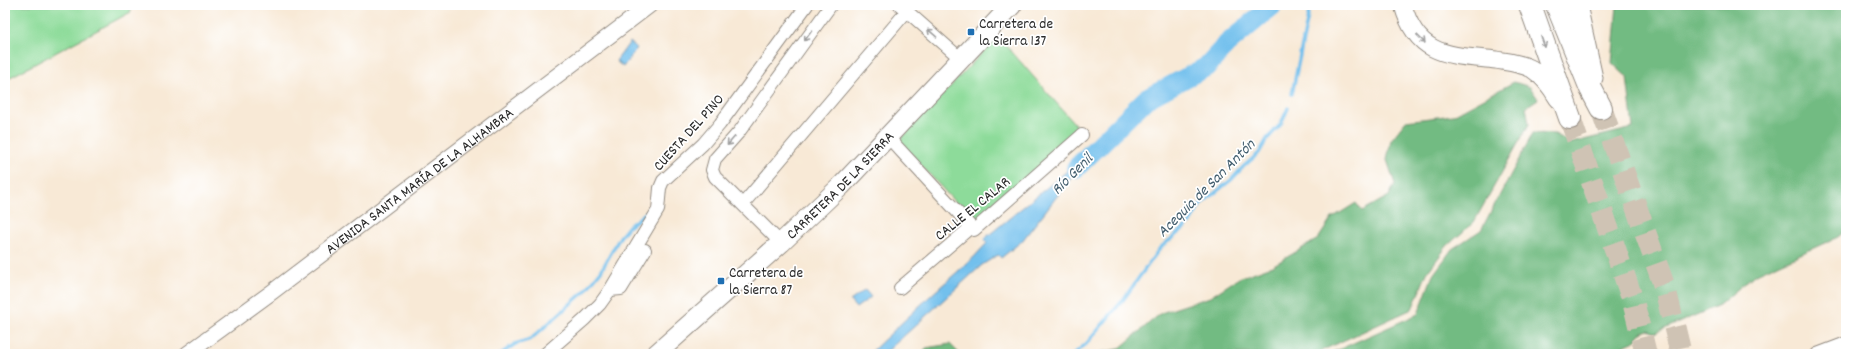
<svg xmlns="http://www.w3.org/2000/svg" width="1851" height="359" viewBox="0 0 1851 359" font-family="Dekko,sans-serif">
<rect width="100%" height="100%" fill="#fff"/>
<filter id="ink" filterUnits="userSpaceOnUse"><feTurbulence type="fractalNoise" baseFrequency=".025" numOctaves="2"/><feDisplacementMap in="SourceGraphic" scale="8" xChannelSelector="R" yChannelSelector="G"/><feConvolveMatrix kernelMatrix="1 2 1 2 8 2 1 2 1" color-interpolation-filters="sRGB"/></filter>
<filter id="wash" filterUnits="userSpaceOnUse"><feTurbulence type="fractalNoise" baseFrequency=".012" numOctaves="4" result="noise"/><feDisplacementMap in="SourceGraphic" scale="16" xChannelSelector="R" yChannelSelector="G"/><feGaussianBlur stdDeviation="0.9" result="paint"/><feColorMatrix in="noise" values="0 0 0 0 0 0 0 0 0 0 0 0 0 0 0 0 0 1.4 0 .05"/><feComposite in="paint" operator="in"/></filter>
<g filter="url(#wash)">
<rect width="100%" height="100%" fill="#f8e9d6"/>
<g fill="#8ddb9a" stroke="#5c8362">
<path d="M5,5H130L131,12L5,80Z"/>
<path d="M998,36L1080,130L974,223L899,141Z"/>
</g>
<g fill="#72bb82" stroke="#4e7356">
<path d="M1617,5H1846V230L1838,237L1754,275L1719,305L1655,333L1648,330L1639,334L1637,340L1606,354H1329L1418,314L1433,275L1452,249L1481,230L1533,133L1555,134L1571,143L1633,128L1627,77L1612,63Z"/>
<path d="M1514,82L1530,87L1538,99L1526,107L1529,124L1474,222L1447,246L1427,273L1412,309L1323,350L1319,354H1091L1119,349L1161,313L1210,297L1239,278L1272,266L1318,239L1332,218L1356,203L1362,211L1389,196L1395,184L1387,160L1391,140L1406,121L1453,115Z"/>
<path d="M950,344L960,354H920L926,348Z"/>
</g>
<g fill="#72c0ed" stroke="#4e768c">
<path d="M630,42L637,48L623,67L616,61Z"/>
<path d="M1094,149L1022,241L1001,258L998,255L982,265L884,354H869L929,297L974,257L987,243L984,239Z"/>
<path d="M865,290L871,297L856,308L850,301Z"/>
</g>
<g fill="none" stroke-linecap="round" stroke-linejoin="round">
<g stroke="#72c0ed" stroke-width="3.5">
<path d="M1292,94L1309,11"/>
<path d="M501,354L515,344L531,339L585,291L601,271L620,237L629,226L647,212"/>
<path d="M1074,354L1087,343L1123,300L1160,248L1189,224L1201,204L1231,180L1244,166L1259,153L1267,139L1281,124L1288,108"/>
</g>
<path stroke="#72c0ed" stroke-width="20" d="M1076,168L1146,99L1206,67L1227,44L1273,5"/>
</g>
</g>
<g filter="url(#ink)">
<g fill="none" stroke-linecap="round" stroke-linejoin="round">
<g stroke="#cfc3b4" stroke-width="22" stroke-dasharray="22 11" stroke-linecap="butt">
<path d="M1601,108L1665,288L1681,354"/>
<path d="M1570,118L1633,301L1646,354"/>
</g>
<g stroke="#928a80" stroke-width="14">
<g id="minor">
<path d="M900,5L961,59"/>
<path d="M888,137L974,230L1082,135"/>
<path d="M743,204L907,11"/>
<path d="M781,243L715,177L712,170L715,159L739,132L831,5"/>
<path d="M900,288L971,227"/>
<path d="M610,290L621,289L645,250"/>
<path d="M545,354L584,320L600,304L610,290L658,210L660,188L663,181L703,144L720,124L807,5"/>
<path d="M1817,354L1846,343"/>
</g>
</g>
<g stroke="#928a80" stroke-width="17">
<g id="tertiary">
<path id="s1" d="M187,354L272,292L650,5"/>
</g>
</g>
<g stroke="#928a80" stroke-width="19">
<g id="secondary">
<path d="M1403,5C1417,58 1452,55 1496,60C1508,62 1521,63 1532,69C1543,76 1551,87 1558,99"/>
<path d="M1578,5L1594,78"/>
</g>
</g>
<g stroke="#928a80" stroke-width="21">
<g id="primary">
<path id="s2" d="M656,354L781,243L841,186L1012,5"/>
</g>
</g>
<g stroke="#928a80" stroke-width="24">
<g id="motorway">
<path d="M1530,5L1570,118"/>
<path d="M1557,5L1591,89L1601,108"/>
</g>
</g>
<use href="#minor" stroke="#fff" stroke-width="12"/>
<use href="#tertiary" stroke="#fff" stroke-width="15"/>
<use href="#secondary" stroke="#fff" stroke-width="17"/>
<use href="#primary" stroke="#fff" stroke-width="19"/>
<use href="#motorway" stroke="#fff" stroke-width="22"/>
</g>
<defs><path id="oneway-shaft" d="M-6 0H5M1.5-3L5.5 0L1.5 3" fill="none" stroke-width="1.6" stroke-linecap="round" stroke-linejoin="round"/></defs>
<g stroke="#a0a0a0">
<use href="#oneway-shaft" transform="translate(932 33) rotate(-139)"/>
<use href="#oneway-shaft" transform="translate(808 36) rotate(126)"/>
<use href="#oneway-shaft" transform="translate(1421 39) rotate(45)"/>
<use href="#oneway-shaft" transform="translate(1543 42) rotate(70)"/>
<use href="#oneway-shaft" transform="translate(731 141) rotate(131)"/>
</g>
</g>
<g fill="#1f6fb2" stroke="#fff" stroke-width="1.5">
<rect x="967" y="28" width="8" height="8" rx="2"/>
<rect x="717" y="277" width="8" height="8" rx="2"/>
</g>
<g text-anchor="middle" stroke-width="3.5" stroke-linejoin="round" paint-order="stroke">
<g font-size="15" fill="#2b2b2b" stroke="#fff" text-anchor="start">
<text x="979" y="28">Carretera de<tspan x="979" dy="17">la Sierra 137</tspan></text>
<text x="729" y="277">Carretera de<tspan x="729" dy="17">la Sierra 87</tspan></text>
</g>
<g font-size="15" fill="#2b2b2b" stroke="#fff">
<text transform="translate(688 132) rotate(-48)" y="5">CUESTA DEL PINO</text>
<text dy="5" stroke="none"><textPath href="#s1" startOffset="290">AVENIDA SANTA MARÍA DE LA ALHAMBRA</textPath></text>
<text dy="5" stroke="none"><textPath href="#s2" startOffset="250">CARRETERA DE LA SIERRA</textPath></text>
<text transform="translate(972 208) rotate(-39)" y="5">CALLE EL CALAR</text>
</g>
<g font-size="16" font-style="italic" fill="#445f6f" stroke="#fff">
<text transform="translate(1071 173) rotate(-45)" y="6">Río Genil</text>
<text transform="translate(1205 187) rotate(-45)" y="6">Acequia de San Antón</text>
</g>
</g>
<rect width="1851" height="359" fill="none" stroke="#fff" stroke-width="20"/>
</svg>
